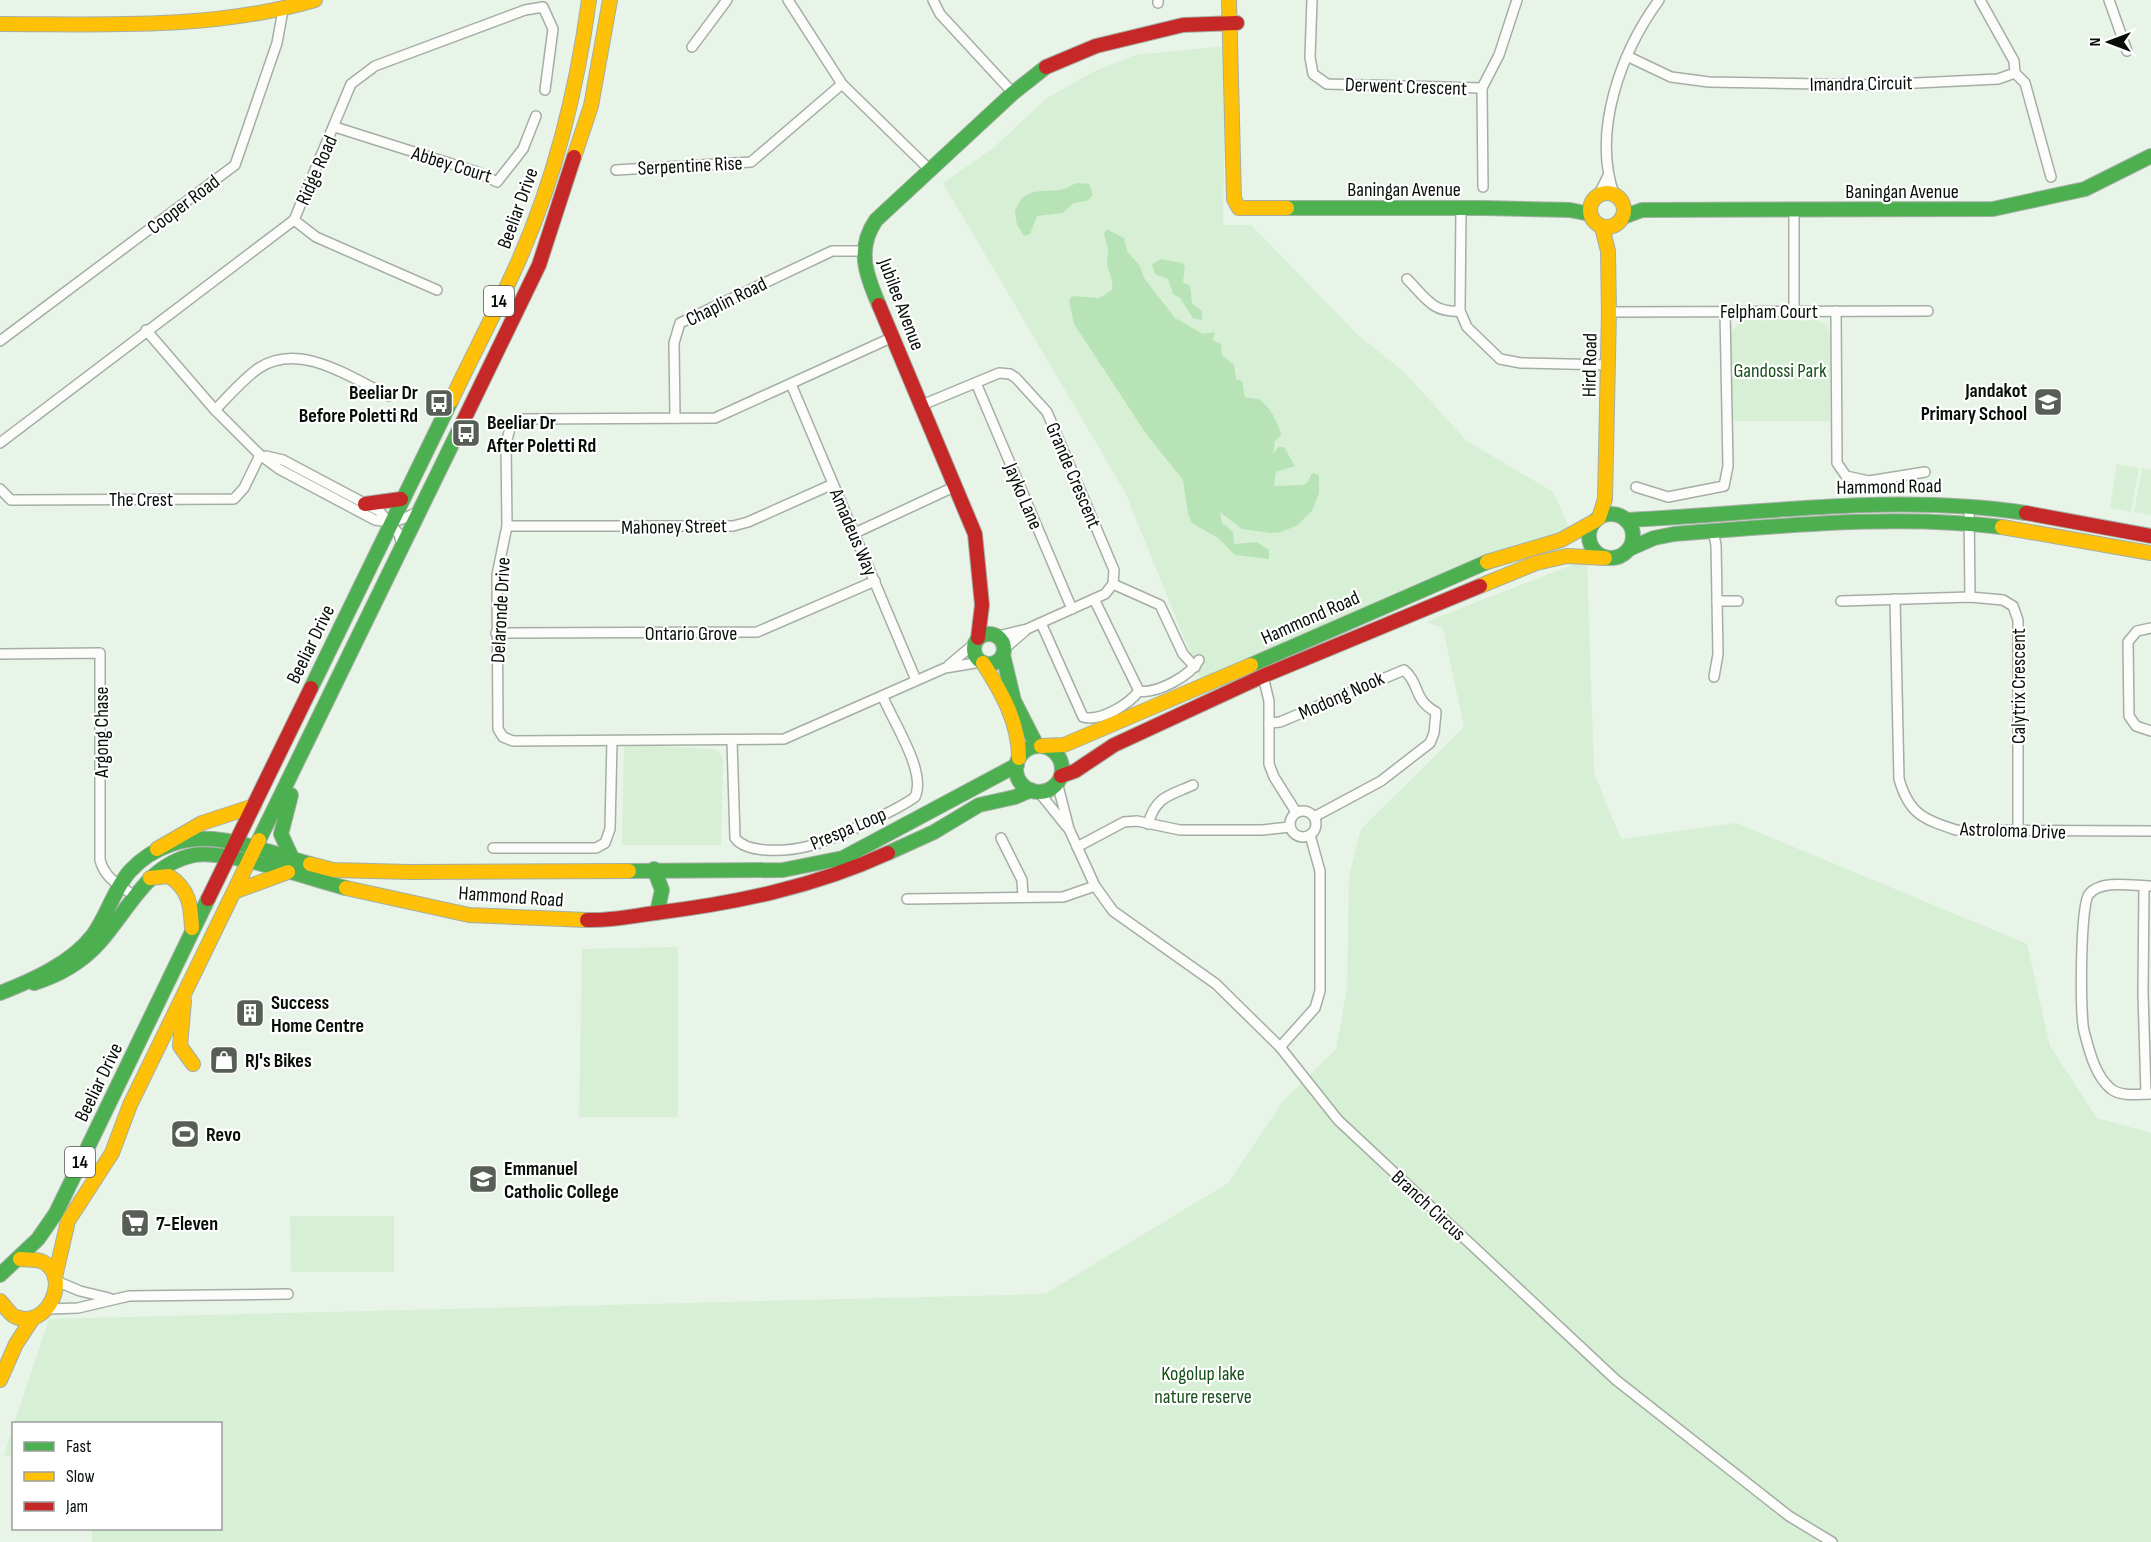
<svg xmlns="http://www.w3.org/2000/svg" width="2151" height="1542" viewBox="0 0 2151 1542" font-family="'Sofia Sans Condensed',sans-serif">
<rect width="100%" height="100%" fill="#e8f4e7"/>
<g fill="#d7efd5">
<path d="M1226,46L1223,225H1251L1359,336L1403,371L1467,441L1553,492L1572,533L1201,680L1125,492L943,183L992,149L1047,98L1093,72L1135,55Z"/>
<path d="M1815,319L1827,325L1830,334V421H1731L1730,341L1731,332L1742,320Z"/>
<path d="M2117,464L2139,468L2131,512L2110,508Z"/>
<path d="M2142,468L2151,470V515L2134,512Z"/>
<path d="M1587,559L1594,773L1621,839L1736,823L2027,944L2050,1046L2097,1118L2151,1133V1542H92V1529L220,1528V1424H14L49,1319L1045,1294L1228,1183L1283,1101L1336,1049L1347,989L1349,876L1361,829L1464,727L1443,628L1426,622Z"/>
<path d="M624,744L712,749L719,752L723,759L721,845H622Z"/>
<path d="M678,947V1117H579L582,949Z"/>
<path d="M290,1216H394V1272H291Z"/>
<path d="M13,1426V1456H4Z"/>
</g>
<g fill="#b8e3b7">
<path d="M1076,183L1089,184L1093,195L1087,201L1074,203L1063,213L1037,216L1030,234L1024,236L1017,225L1015,212C1022,188 1038,192 1058,190C1065,190 1070,186 1076,183Z"/>
<path d="M1107,229L1124,238L1127,251L1140,266L1144,278L1175,318L1203,334L1215,332L1212,340L1221,344L1222,355L1234,365L1236,379L1242,381L1245,397C1250,399 1256,398 1260,400C1269,405 1280,426 1281,435L1275,441L1273,455L1278,447H1284L1295,466L1276,472L1274,486L1303,485L1307,483L1312,473L1319,475V493L1312,511L1296,526L1281,532L1270,533L1242,529L1220,512L1222,523L1233,532L1234,544L1257,542L1269,550V559L1235,555L1218,538L1192,523L1188,514L1183,480L1147,435L1074,324L1069,301L1072,296L1099,298L1112,290C1114,278 1107,271 1107,262C1109,245 1108,250 1104,234Z"/>
<path d="M1161,259L1182,263L1185,267L1183,282L1190,286L1192,303L1202,311V320L1193,318L1180,298L1173,294L1168,279L1155,274L1152,264Z"/>
</g>
<g fill="none" stroke-linecap="round" stroke-linejoin="round">
<g stroke="#a5aea4" stroke-width="12">
<g id="street">
<path d="M788,0L842,84L931,171"/>
<path d="M933,0L940,14L1013,93"/>
<path d="M1158,0V3"/>
<path d="M1312,0L1310,57L1313,74L1327,84L1482,88L1499,55L1517,0"/>
<path d="M2109,0L2127,51"/>
<path d="M692,47L727,0"/>
<path d="M1629,57L1671,77L1709,82L1876,85L1998,79L2015,73L2014,61L1980,0"/>
<path d="M2015,73L2025,83L2051,177"/>
<path d="M1482,88L1483,187"/>
<path d="M335,127L477,172L497,182L523,149L536,116"/>
<path d="M616,170L751,162L842,84"/>
<path d="M1599,194L1608,176"/>
<path d="M1614,194C1592,131 1621,52 1659,0"/>
<path d="M1461,208L1460,311L1467,327L1500,359L1521,363L1609,365"/>
<path d="M294,220L316,237L437,290"/>
<path d="M1407,279C1425,297 1432,313 1460,311"/>
<path d="M1794,310V211"/>
<path d="M1836,311L1837,463L1846,476L1869,481L1925,472"/>
<path d="M1609,312L1928,311"/>
<path d="M146,330L215,410L260,455L279,469L375,520C391,523 401,521 415,513"/>
<path d="M893,337L715,418L522,419L510,428L506,444L507,526L497,575L498,729L503,737L513,741L784,739L945,668L981,662"/>
<path d="M0,341L235,165L277,43L283,10"/>
<path d="M976,383L1072,609"/>
<path d="M791,384L916,680"/>
<path d="M922,405L999,373L1010,374L1016,378L1047,412L1114,570L1113,584L1105,594L1027,629L998,636"/>
<path d="M215,410C229,396 243,379 259,368C300,341 351,378 389,396"/>
<path d="M675,418L674,343L680,323L832,251H863"/>
<path d="M0,443L294,220L351,84L375,66L525,10L543,7L553,29L545,90"/>
<path d="M266,456L283,460L379,511L399,534L402,546"/>
<path d="M1636,487L1668,497L1724,486L1728,466L1725,311"/>
<path d="M0,489L11,500L234,499L244,488L260,455"/>
<path d="M1969,506L1970,597"/>
<path d="M507,526H733L748,522L833,484"/>
<path d="M1713,531L1716,545L1718,654L1714,677"/>
<path d="M855,533L956,486"/>
<path d="M1113,584L1160,605L1183,654L1195,667"/>
<path d="M1094,599L1139,691C1157,694 1190,676 1199,660"/>
<path d="M1895,599L1899,779C1909,814 1923,819 1956,830L2151,831"/>
<path d="M1717,601H1738"/>
<path d="M1841,601L1970,597L2003,600L2013,606L2018,620V832"/>
<path d="M1041,623L1083,717C1100,722 1128,705 1139,691"/>
<path d="M2151,628L2137,631L2128,642L2129,716L2136,726L2151,731"/>
<path d="M496,633L757,632L875,581"/>
<path d="M1004,649L1025,631"/>
<path d="M0,654L100,653V860C105,879 119,884 134,896"/>
<path d="M949,665L974,644"/>
<path d="M1263,676L1269,701V764L1274,777L1296,812"/>
<path d="M1269,723L1280,722L1404,670C1420,683 1413,700 1436,712L1434,733L1430,743L1381,781L1314,817"/>
<path d="M732,741L735,838C748,855 790,851 809,846C832,840 896,811 915,797C927,772 893,722 883,697"/>
<path d="M1057,782L1069,829L1095,886L1113,911L1216,984L1280,1047L1338,1120L1616,1380L1789,1516L1832,1542"/>
<path d="M1038,791L1067,827"/>
<circle cx="1303" cy="824" r="13"/>
<path d="M1148,824C1156,796 1169,796 1193,785"/>
<path d="M1001,838L1022,880L1023,897"/>
<path d="M1077,847L1124,822L1137,821L1180,830H1262L1290,827"/>
<path d="M493,848H596L605,843L610,829L612,741"/>
<path d="M2144,886L2143,993L2146,1094"/>
<path d="M2151,886C2133,886 2102,879 2089,894C2080,905 2080,1014 2084,1031C2089,1050 2095,1076 2111,1089C2122,1097 2138,1094 2151,1094"/>
<path d="M907,899L1063,897L1095,886"/>
<path d="M1280,1047L1315,1008L1320,991V871L1310,835"/>
<path d="M56,1281L80,1291L109,1298"/>
<path d="M49,1309L78,1308L129,1296L288,1294"/>
</g>
</g>
<g stroke="#a5aea4" stroke-width="16">
<g id="fast">
<path d="M1287,208H1484L1570,210L1590,214"/>
<path d="M1623,217L1642,210L1993,209L2085,189L2151,156"/>
<path d="M879,305C866,275 856,249 876,220L1013,93L1046,67"/>
<circle cx="1611" cy="536" r="22"/>
<path d="M1626,520C1760,514 1892,493 2026,513"/>
<path d="M1629,549L1654,538L1674,534C1783,526 1892,514 2002,527"/>
<circle cx="989" cy="649" r="15"/>
<path d="M1003,655L1014,701L1037,746"/>
<path d="M1251,665L1487,562"/>
<path d="M311,688L451,401"/>
<circle cx="1039" cy="769" r="23"/>
<path d="M291,795L281,834L292,858"/>
<path d="M259,840L458,432"/>
<path d="M888,853L934,832L979,805L1015,797L1031,790"/>
<path d="M654,869L662,890L657,913"/>
<path d="M629,871L783,870L843,858L1017,765"/>
<path d="M34,983C60,975 81,963 99,943C128,911 147,864 194,855C226,849 311,879 346,888"/>
<path d="M0,993C31,981 72,963 93,935C107,916 114,889 130,871C153,846 187,835 221,840C251,844 281,856 310,864"/>
<path d="M0,1275L38,1239L56,1213L208,899"/>
</g>
</g>
<g stroke="#a5aea4" stroke-width="16">
<g id="slow">
<path d="M1229,0L1234,199L1239,208H1287"/>
<path d="M0,24C106,24 212,30 315,0"/>
<path d="M574,157L591,106L610,0"/>
<circle cx="1607" cy="210" r="17"/>
<path d="M451,401C473,354 498,308 519,260C555,178 577,89 589,0"/>
<path d="M1599,518L1605,499L1609,312L1608,251L1602,227"/>
<path d="M2002,527L2151,553"/>
<path d="M1487,562L1561,540L1595,521"/>
<path d="M1480,586L1536,563L1567,556L1605,558"/>
<path d="M983,663C1002,693 1019,722 1019,758"/>
<path d="M1041,746L1064,745L1251,665"/>
<path d="M157,849L202,823L254,806"/>
<path d="M310,864L333,870L410,872L629,871"/>
<path d="M150,878L169,876C189,889 191,905 192,928"/>
<path d="M346,888L469,915L587,920"/>
<path d="M236,891L288,872"/>
<path d="M184,1001L180,1046L193,1064"/>
<path d="M55,1277L68,1221L112,1153L130,1105L259,840"/>
<path d="M0,1301C5,1306 10,1315 16,1317C47,1330 72,1277 43,1262C37,1259 27,1260 20,1259"/>
<path d="M0,1380L16,1344L33,1318"/>
</g>
</g>
<g stroke="#a5aea4" stroke-width="16">
<g id="jam">
<path d="M1046,67L1096,46L1183,25L1237,23"/>
<path d="M879,305L975,534L982,605L978,638"/>
<path d="M458,432L539,265L574,157"/>
<path d="M365,504L401,499"/>
<path d="M2026,513L2151,536"/>
<path d="M1061,776L1075,771L1114,745L1263,676L1480,586"/>
<path d="M208,899L311,688"/>
<path d="M587,920C609,921 632,916 655,913C736,903 814,887 888,853"/>
</g>
</g>
<use href="#street" stroke="#fcfdfb" stroke-width="9"/>
<use href="#fast" stroke="#4caf50" stroke-width="14"/>
<use href="#slow" stroke="#ffc107" stroke-width="14"/>
<use href="#jam" stroke="#c62828" stroke-width="14"/>
</g>
<defs>
<g id="school-square" transform="scale(1.5)"><rect x="-9" y="-9" width="18" height="18" rx="4" fill="#565e55" stroke="#fff"/><path d="M0-5L7-2L0 1L-7-2ZM-4 1L0 2.5L4 1V4Q0 6-4 4Z" fill="#fff"/></g>
<g id="bus-square" transform="scale(1.5)"><rect x="-9" y="-9" width="18" height="18" rx="4" fill="#565e55" stroke="#fff"/><path d="M-5-6H5V4H4V6H2V4H-2V6H-4V4H-5ZM-3.5-4V0h7V-4ZM-3.5 1.2v1.5H-2V1.2ZM2 1.2v1.5H3.5V1.2Z" fill="#fff"/></g>
<g id="building-square" transform="scale(1.5)"><rect x="-9" y="-9" width="18" height="18" rx="4" fill="#565e55" stroke="#fff"/><path d="M-4-6H4V6H1V3H-1V6H-4ZM-2.5-4.3h1.7v1.8h-1.7ZM.8-4.3h1.7v1.8H.8ZM-2.5-1h1.7V.8h-1.7ZM.8-1h1.7V.8H.8Z" fill="#fff"/></g>
<g id="shop-square" transform="scale(1.5)"><rect x="-9" y="-9" width="18" height="18" rx="4" fill="#565e55" stroke="#fff"/><path d="M-5-2.5h2.3a2.7 3.5 0 0 1 5.4 0H5L5.5 6h-11ZM-1.5-2.5h3a1.5 2.3 0 0 0-3 0Z" fill="#fff"/></g>
<g id="stadium-square" transform="scale(1.5)"><rect x="-9" y="-9" width="18" height="18" rx="4" fill="#565e55" stroke="#fff"/><path d="M0-5a6.5 5 0 1 0 0 10a6.5 5 0 1 0 0-10ZM-3.5-1.8h7v3.6h-7Z" fill="#fff"/></g>
<g id="supermarket-square" transform="scale(1.5)"><rect x="-9" y="-9" width="18" height="18" rx="4" fill="#565e55" stroke="#fff"/><path d="M-6-5.5h2.5l.6 2H6L4.5 2H-2.5L-4.4-4H-6ZM-1.5 3.2a1.3 1.3 0 1 0 .1 0ZM3 3.2a1.3 1.3 0 1 0 .1 0Z" fill="#fff"/></g>
</defs>
<g fill-rule="evenodd">
<use href="#school-square" x="2048" y="402"/>
<use href="#bus-square" x="439" y="403"/>
<use href="#bus-square" x="466" y="433"/>
<use href="#building-square" x="250" y="1013"/>
<use href="#shop-square" x="224" y="1060"/>
<use href="#stadium-square" x="185" y="1134"/>
<use href="#school-square" x="483" y="1179"/>
<use href="#supermarket-square" x="135" y="1223"/>
</g>
<g text-anchor="middle" stroke-width="4.5" stroke-linejoin="round" paint-order="stroke">
<g fill="#fff" stroke="#515651" stroke-width="1.5">
<rect x="484" y="286" width="30" height="30" rx="4.5"/>
<rect x="65" y="1147" width="30" height="30" rx="4.5"/>
</g>
<g font-size="18" font-weight="bold" fill="#070e07">
<text x="499" y="307">14</text>
<text x="80" y="1168">14</text>
</g>
<g font-size="20" fill="#070e07" stroke="#fff">
<text transform="translate(1861 83) rotate(-1)" y="7">Imandra Circuit</text>
<text transform="translate(1406 86) rotate(2)" y="7">Derwent Crescent</text>
<text transform="translate(452 164) rotate(17)" y="7">Abbey Court</text>
<text transform="translate(690 165) rotate(-3)" y="7">Serpentine Rise</text>
<text transform="translate(316 170) rotate(-66)" y="7">Ridge Road</text>
<text x="1404" y="196">Baningan Avenue</text>
<text x="1902" y="198">Baningan Avenue</text>
<text transform="translate(183 204) rotate(-37)" y="7">Cooper Road</text>
<text transform="translate(517 208) rotate(-70)" y="7">Beeliar Drive</text>
<text transform="translate(726 301) rotate(-26)" y="7">Chaplin Road</text>
<text transform="translate(902 304) rotate(69)" y="7">Jubilee Avenue</text>
<text x="1769" y="318">Felpham Court</text>
<text transform="translate(1589 365) rotate(-89)" y="7">Hird Road</text>
<text transform="translate(1074 475) rotate(67)" y="7">Grande Crescent</text>
<text transform="translate(1889 486) rotate(-1)" y="7">Hammond Road</text>
<text transform="translate(1024 496) rotate(67)" y="7">Jayko Lane</text>
<text x="141" y="506">The Crest</text>
<text transform="translate(674 526) rotate(-1)" y="7">Mahoney Street</text>
<text transform="translate(854 532) rotate(67)" y="7">Amadeus Way</text>
<text transform="translate(500 610) rotate(-87)" y="7">Delaronde Drive</text>
<text transform="translate(1310 617) rotate(-24)" y="7">Hammond Road</text>
<text x="691" y="640">Ontario Grove</text>
<text transform="translate(310 644) rotate(-64)" y="7">Beeliar Drive</text>
<text transform="translate(2018 686) rotate(-90)" y="7">Calytrix Crescent</text>
<text transform="translate(1341 695) rotate(-24)" y="7">Modong Nook</text>
<text transform="translate(101 732) rotate(-90)" y="7">Argong Chase</text>
<text transform="translate(848 828) rotate(-23)" y="7">Prespa Loop</text>
<text transform="translate(2013 830) rotate(2)" y="7">Astroloma Drive</text>
<text transform="translate(511 896) rotate(4)" y="7">Hammond Road</text>
<text transform="translate(98 1082) rotate(-64)" y="7">Beeliar Drive</text>
<text transform="translate(1429 1205) rotate(43)" y="7">Branch Circus</text>
</g>
<g font-size="20" fill="#164f19" stroke="#fff">
<text x="1780" y="377">Gandossi Park</text>
<text x="1203" y="1380">Kogolup lake<tspan x="1203" dy="23">nature reserve</tspan></text>
</g>
<g font-size="20" font-weight="bold" fill="#070e07" stroke="#fff" text-anchor="start">
<text x="2027" y="397" text-anchor="end">Jandakot<tspan x="2027" dy="23">Primary School</tspan></text>
<text x="418" y="399" text-anchor="end">Beeliar Dr<tspan x="418" dy="23">Before Poletti Rd</tspan></text>
<text x="487" y="429">Beeliar Dr<tspan x="487" dy="23">After Poletti Rd</tspan></text>
<text x="271" y="1009">Success<tspan x="271" dy="23">Home Centre</tspan></text>
<text x="245" y="1067">RJ's Bikes</text>
<text x="206" y="1141">Revo</text>
<text x="504" y="1175">Emmanuel<tspan x="504" dy="23">Catholic College</tspan></text>
<text x="156" y="1230">7-Eleven</text>
</g>
</g>
<rect x="12" y="1422" width="210" height="108" fill="#ffffff" stroke="#9c9f9c" stroke-width="1.5"/>
<rect x="24" y="1442" width="30" height="9" fill="#4caf50" stroke="#9c9f9c" stroke-width="1.5"/>
<text x="66" y="1452" font-size="18" fill="#070e07">Fast</text>
<rect x="24" y="1472" width="30" height="9" fill="#ffc107" stroke="#9c9f9c" stroke-width="1.5"/>
<text x="66" y="1482" font-size="18" fill="#070e07">Slow</text>
<rect x="24" y="1502" width="30" height="9" fill="#c62828" stroke="#9c9f9c" stroke-width="1.5"/>
<text x="66" y="1512" font-size="18" fill="#070e07">Jam</text>
<g transform="translate(2109 42) rotate(270)" stroke="#ffffff" stroke-width="4.5" paint-order="stroke">
<path d="M0-4.5L10 22L0 15L-10 22Z" fill="#070e07"/>
<text y="-9" font-size="16" font-weight="bold" text-anchor="middle" fill="#070e07">N</text>
</g>
</svg>
